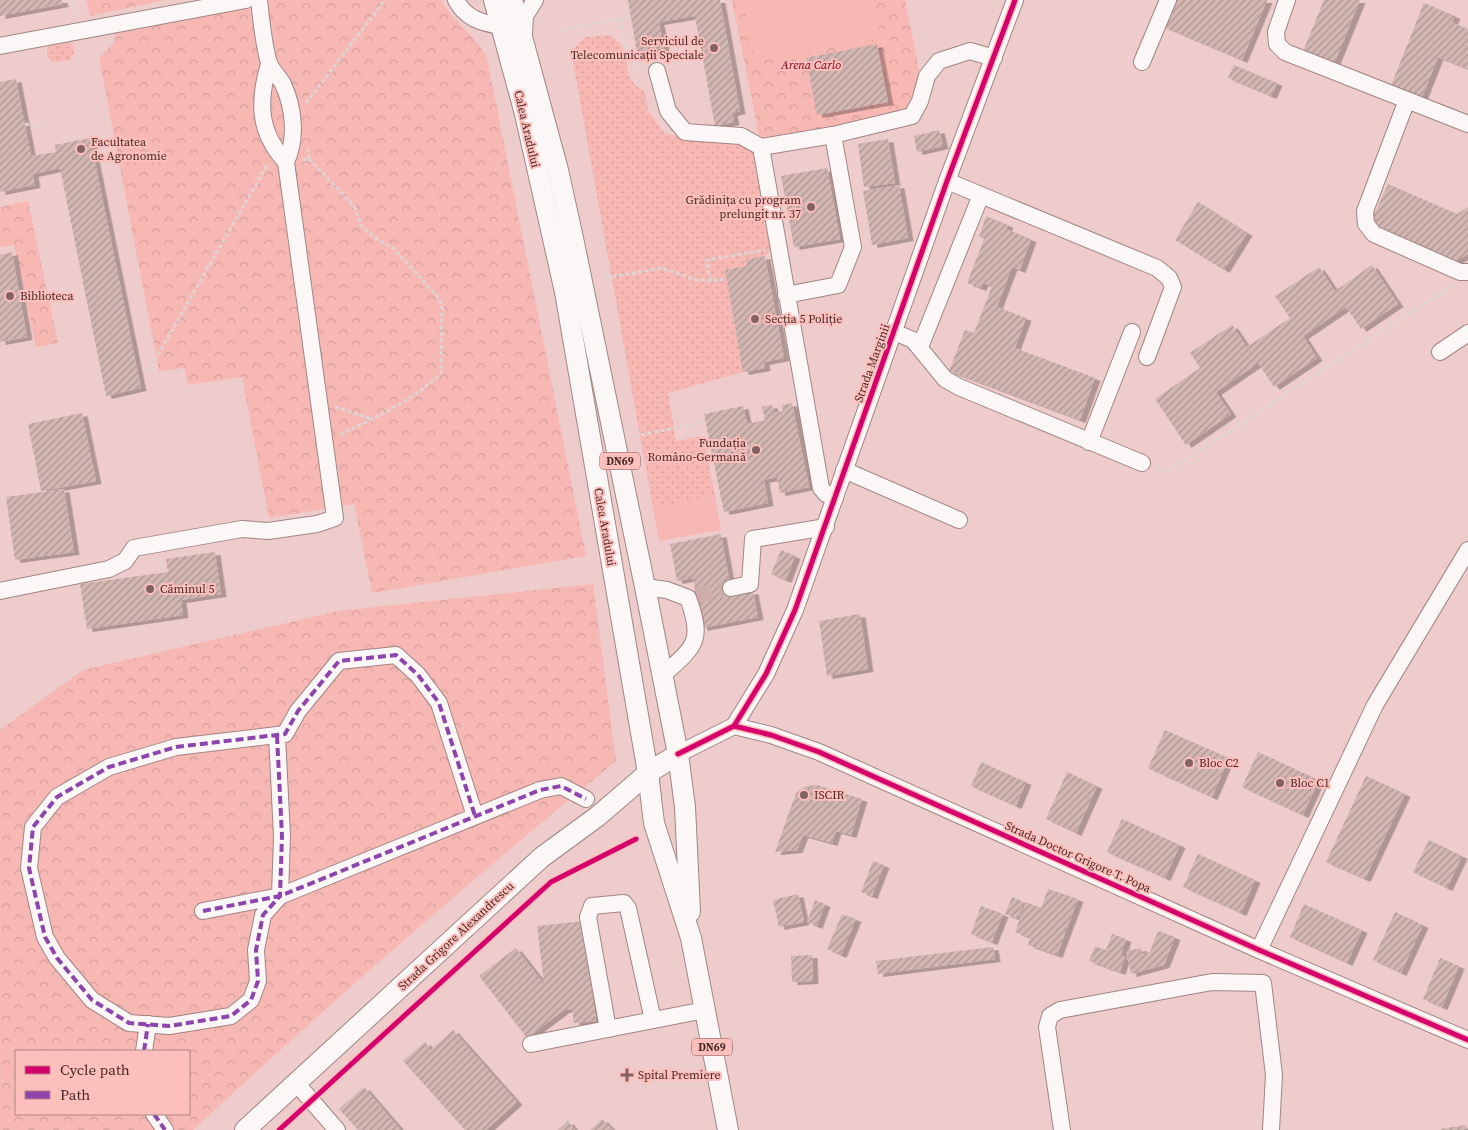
<svg xmlns="http://www.w3.org/2000/svg" width="1468" height="1130" viewBox="0 0 1468 1130" font-family="'Source Serif 4',serif">
<defs>
<pattern id="grass-dots" width="8" height="8" patternUnits="userSpaceOnUse" patternTransform="scale(1.25)"><rect width="8" height="8" fill="#f7b8b4"/><path d="M2 2h.1M6 6h.1" fill="none" stroke="#d59e9b" stroke-width="1.8" stroke-linecap="round"/></pattern>
<pattern id="park-crowns" width="20" height="18" patternUnits="userSpaceOnUse" patternTransform="scale(1.25)"><rect width="20" height="18" fill="#f7b8b4"/><path d="M2 6a3 3 0 1 1 6 0M12 15a3 3 0 1 1 6 0" fill="none" stroke="#d59e9b"/></pattern>
<pattern id="building-hatch" width="6" height="6" patternUnits="userSpaceOnUse" patternTransform="scale(1.25)"><rect width="6" height="6" fill="#d2b6b1"/><path d="M-1 1l2-2M0 6l6-6M5 7l2-2" fill="none" stroke="#ac9490"/></pattern>
<filter id="shadow"><feDropShadow dx="5.5" dy="3" stdDeviation="0" flood-color="#0004"/></filter>
</defs>
<rect width="100%" height="100%" fill="#eecccb"/>
<g fill="url(#grass-dots)">
<path d="M610,35C614,39 620,43 622,47C632,67 620,76 645,92L648,110L664,133L697,141L736,140L753,145L771,250L765,256L746,260L747,266L725,270L743,372L668,393L676,441L703,436L715,496L653,508L571,51L586,37Z"/>
<path d="M67,40L73,45L74,53L70,60L52,62C46,56 45,51 50,44Z"/>
</g>
<g fill="url(#park-crowns)" fill-rule="evenodd">
<path d="M86,0H165L90,16Z"/>
<path d="M268,0H441C453,22 476,35 487,58L586,556L372,593L354,504L269,518L242,377L188,385L184,368L159,371L99,58L114,43L116,30Z"/>
<path d="M732,0H905L927,108L760,141Z"/>
<path d="M28,201L58,343L36,347L14,245L0,247V207Z"/>
<path d="M593,584L616,761C471,880 330,1003 193,1130H0V730L83,670L338,611ZM16,1051H189V1114H16Z"/>
</g>
<g fill="#f7b8b4">
<path d="M743,0H873L880,38L755,62Z"/>
<path d="M715,496L721,530L659,541L653,508Z"/>
</g>
<g fill="url(#building-hatch)" filter="url(#shadow)">
<path d="M0,0H62L63,4L0,16Z"/>
<path d="M628,0H720L740,111L732,113L734,122L715,126L695,16L659,22L664,48L637,52Z"/>
<path d="M1175,0H1267L1242,60L1164,27Z"/>
<path d="M1324,0H1360L1332,69L1301,56Z"/>
<path d="M1424,3L1455,16L1452,22L1468,29V69L1438,57L1421,100L1390,88Z"/>
<path d="M877,44L888,102L817,115L806,58Z"/>
<path d="M1234,65L1277,83L1271,96L1228,78Z"/>
<path d="M16,79L31,156L56,152L55,145L90,138L141,388L106,396L60,168L33,174L35,185L0,192V82Z"/>
<path d="M939,130L943,146L917,152L914,136Z"/>
<path d="M888,139L895,183L864,187L858,144Z"/>
<path d="M827,168L840,239L794,247L781,176Z"/>
<path d="M1388,184L1457,214L1468,207V254L1451,264L1369,226Z"/>
<path d="M899,185L908,238L872,245L863,191Z"/>
<path d="M1198,202L1247,233L1224,270L1175,240Z"/>
<path d="M986,216L1008,225L1006,229L1031,239L1020,270L1012,267L997,307L1026,318L1015,348L1095,378L1080,420L949,371L965,330L974,333L992,286L983,283L981,288L967,283L984,239L979,237Z"/>
<path d="M12,252L27,337L0,342V255Z"/>
<path d="M765,256L784,358L764,362L765,368L743,372L725,270L747,266L745,260Z"/>
<path d="M1372,265L1398,304L1361,329L1346,307L1303,336L1317,358L1274,387L1258,363L1216,392L1231,414L1186,445L1155,399L1200,368L1190,353L1232,325L1247,347L1290,318L1275,296L1319,267L1335,291Z"/>
<path d="M792,403L809,487L780,493L777,477L764,480L768,503L724,512L704,414L743,406L747,424L765,420L762,407L772,405L774,413L783,411L782,405Z"/>
<path d="M82,413L96,481L41,491L28,424Z"/>
<path d="M64,489L74,552L15,560L6,497Z"/>
<path d="M721,534L732,595L753,591L758,617L702,628L693,578L677,581L670,544Z"/>
<path d="M781,550L795,556L786,580L771,574Z"/>
<path d="M215,552L221,594L181,600L183,615L87,629L80,584L168,572L166,559Z"/>
<path d="M860,614L868,669L827,676L819,621Z"/>
<path d="M1165,730L1229,758L1212,797L1148,768Z"/>
<path d="M1258,752L1319,780L1303,815L1242,787Z"/>
<path d="M981,762L1026,782L1016,806L971,786Z"/>
<path d="M1067,772L1097,786L1076,833L1046,819Z"/>
<path d="M1366,776L1405,794L1365,879L1326,862Z"/>
<path d="M817,785L862,799L851,835L836,831L832,843L803,835L797,850L775,852L796,793L806,786Z"/>
<path d="M1122,819L1180,845L1165,878L1107,852Z"/>
<path d="M1429,840L1462,856L1447,888L1413,872Z"/>
<path d="M1198,854L1255,880L1241,913L1183,887Z"/>
<path d="M873,861L884,865L872,896L861,892Z"/>
<path d="M1048,889L1078,899L1057,955L1028,945L1030,938L1015,932L1026,902L1041,908Z"/>
<path d="M798,894L804,922L779,927L773,900Z"/>
<path d="M1012,897L1024,902L1018,919L1005,914Z"/>
<path d="M815,900L825,904L817,926L807,922Z"/>
<path d="M1304,904L1362,930L1347,963L1290,937Z"/>
<path d="M981,906L1003,914L992,942L971,934Z"/>
<path d="M1395,912L1423,925L1401,973L1373,960Z"/>
<path d="M842,914L856,919L841,955L827,949Z"/>
<path d="M584,921L596,1021L574,1023L572,1009L564,1010L527,1038L479,976L516,948L544,984L537,926Z"/>
<path d="M1158,931L1175,937L1164,965L1131,974L1126,951L1141,948L1142,954L1150,952Z"/>
<path d="M1112,934L1126,939L1121,955L1125,957L1120,972L1089,961L1095,946L1106,950Z"/>
<path d="M993,947L995,959L878,974L876,961Z"/>
<path d="M812,955L813,981L792,982L791,956Z"/>
<path d="M1440,958L1459,966L1442,1007L1423,999Z"/>
<path d="M453,1030L517,1102L486,1130H465L403,1061L425,1042L431,1050Z"/>
<path d="M364,1087L401,1130H358L339,1109Z"/>
<path d="M602,1119L613,1130H590Z"/>
<path d="M568,1121L575,1130H558Z"/>
<path d="M1466,1125L1467,1130H1441V1129Z"/>
</g>
<g fill="none" stroke-linecap="round" stroke-linejoin="round">
<path stroke="#cdacaa" stroke-width="16" stroke-dasharray="16 8" stroke-linecap="butt" d="M696,596L731,588"/>
<g stroke="#a18585" stroke-width="18">
<g id="minor">
<path d="M456,0C465,18 481,23 501,26"/>
<path d="M1287,0L1276,32L1277,44L1285,52L1468,124"/>
<path d="M524,34L525,16L535,0"/>
<path d="M0,46L246,0"/>
<path d="M1142,62L1168,0"/>
<path d="M269,64C258,101 258,132 286,162"/>
<path d="M657,71L668,111L685,132L741,136L761,147L833,135L912,116L920,101L927,76L939,61L970,51L994,58"/>
<path d="M1407,100L1365,211L1366,224L1374,234L1460,272H1468"/>
<path d="M761,147L821,488L826,494L835,498"/>
<path d="M947,181L1157,268L1169,278L1173,287L1147,357"/>
<path d="M786,295L838,285L853,247L833,135"/>
<path d="M894,332L913,340L945,379L959,387L1142,463"/>
<path d="M920,347L981,195"/>
<path d="M1440,352L1468,333"/>
<path d="M1089,442L1132,332"/>
<path d="M844,470L959,520"/>
<path d="M645,587L667,590L688,598C704,642 695,646 662,676"/>
<path d="M731,588L750,584L753,539L826,527"/>
<path d="M0,591L109,569L125,561L134,548L242,529L268,531L317,524L335,518L286,162C297,139 294,108 283,84C279,77 273,72 270,65C264,51 261,17 259,0"/>
<path d="M734,726L766,674L795,610L947,181L1015,0"/>
<path d="M277,736L282,836L280,896L263,915L256,950L258,981L251,1000L231,1016L169,1026L129,1023L92,1000L57,958L45,937L29,868L33,827L57,797L109,767L176,747L285,734L298,711L339,661L396,655L418,675L439,703L475,816"/>
<path d="M678,754L734,726L771,735L819,752L1259,950L1468,1040"/>
<path d="M203,911L280,896L540,790L561,786L586,799"/>
<path d="M1259,950L1375,705L1468,550"/>
<path d="M608,1029L588,917L592,906L624,903L628,908L653,1020"/>
<path d="M531,1044L705,1010"/>
<path d="M144,1051L148,1024"/>
<path d="M297,1084L337,1130"/>
<path d="M154,1114L165,1130"/>
<path d="M1062,1130L1047,1027L1050,1016L1060,1010L1212,982L1263,983L1274,1075L1271,1130"/>
</g>
</g>
<g stroke="#a18585" stroke-width="22">
<g id="major">
<path d="M494,0L525,114L565,292L648,773L654,823L691,938L728,1130"/>
<path d="M512,0L558,170L574,243L645,587L678,754L685,807L690,912"/>
<path d="M245,1130L542,857L598,816L648,773L678,754"/>
</g>
</g>
<g stroke="#dfd4d3" stroke-width="3" stroke-dasharray="4 2.5" stroke-linecap="butt">
<path d="M72,0L76,16"/>
<path d="M620,19C624,34 625,62 641,69"/>
<path d="M561,30L631,17"/>
<path d="M306,103L385,0"/>
<path d="M25,124L41,128"/>
<path d="M309,159L354,206L361,225L375,238L393,248L438,297L442,305L441,374C411,401 375,418 339,435"/>
<path d="M303,160L309,159L308,146"/>
<path d="M606,278L662,268L693,279L710,281L726,279"/>
<path d="M710,281L707,260L765,250"/>
<path d="M148,372L267,165H270"/>
<path d="M335,407L372,419"/>
<path d="M635,436L705,422"/>
<path d="M1155,468L1167,472L1453,285"/>
<path d="M159,558L162,573"/>
</g>
<use href="#minor" stroke="#fcf7f7" stroke-width="16"/>
<use href="#major" stroke="#fcf7f7" stroke-width="20"/>
<g stroke="#8e44ad" stroke-width="4" stroke-dasharray="8 4" stroke-linecap="butt">
<path d="M277,736L282,836L280,896L263,915L256,950L258,981L251,1000L231,1016L169,1026L129,1023L92,1000L57,958L45,937L29,868L33,827L57,797L109,767L176,747L285,734L298,711L339,661L396,655L418,675L439,703L475,816"/>
<path d="M203,911L280,896L540,790L561,786L586,799"/>
<path d="M144,1051L148,1024"/>
<path d="M154,1114L165,1130"/>
</g>
<g stroke="#fdbfbc" stroke-width="8">
<g id="cycleway">
<path d="M734,726L766,674L795,610L947,181L1015,0"/>
<path d="M678,754L734,726L771,735L819,752L1259,950L1468,1040"/>
<path d="M279,1130L551,882L636,839"/>
</g>
</g>
<use href="#cycleway" stroke="#d6006c" stroke-width="5"/>
</g>
<g fill="#826361" stroke="#fdbfbc" stroke-width="2">
<circle cx="714" cy="48" r="5"/>
<circle cx="81" cy="149" r="5"/>
<circle cx="811" cy="207" r="5"/>
<circle cx="10" cy="296" r="5"/>
<circle cx="755" cy="319" r="5"/>
<circle cx="756" cy="450" r="5"/>
<circle cx="150" cy="589" r="5"/>
<circle cx="1189" cy="763" r="5"/>
<circle cx="1280" cy="783" r="5"/>
<circle cx="804" cy="795" r="5"/>
<path d="M624.5 1067.5h5v5h5v5h-5v5h-5v-5h-5v-5h5z"/>
</g>
<g text-anchor="middle" stroke-width="4" stroke-linejoin="round" paint-order="stroke">
<g fill="#fdbfbc" stroke="#7e5754" stroke-width="1">
<rect x="600" y="452.5" width="40" height="17" rx="4"/>
<rect x="692" y="1038.5" width="40" height="17" rx="4"/>
</g>
<g font-size="11" font-weight="bold" fill="#482a28">
<text x="620" y="465">DN69</text>
<text x="712" y="1051">DN69</text>
</g>
<g font-size="12" fill="#482a28" stroke="#fdbfbc" text-anchor="start">
<text x="704" y="45" text-anchor="end">Serviciul de<tspan x="704" dy="14">Telecomunicații Speciale</tspan></text>
<text x="91" y="146">Facultatea<tspan x="91" dy="14">de Agronomie</tspan></text>
<text x="801" y="204" text-anchor="end">Grădinița cu program<tspan x="801" dy="14">prelungit nr. 37</tspan></text>
<text x="20" y="300">Biblioteca</text>
<text x="765" y="323">Secția 5 Poliție</text>
<text x="746" y="447" text-anchor="end">Fundația<tspan x="746" dy="14">Româno-Germană</tspan></text>
<text x="160" y="593">Căminul 5</text>
<text x="1199" y="767">Bloc C2</text>
<text x="1290" y="787">Bloc C1</text>
<text x="814" y="799">ISCIR</text>
<text x="638" y="1079">Spital Premiere</text>
</g>
<g font-size="12" font-style="italic" fill="#750014" stroke="#fdbfbc">
<text x="811" y="69">Arena Carlo</text>
</g>
<g font-size="12" fill="#482a28" stroke="#fdbfbc">
<text transform="translate(527 129) rotate(77)" y="4">Calea Aradului</text>
<text transform="translate(872 363) rotate(-70)" y="4">Strada Marginii</text>
<text transform="translate(605 527) rotate(80)" y="4">Calea Aradului</text>
<text transform="translate(1078 857) rotate(24)" y="4">Strada Doctor Grigore T. Popa</text>
<text transform="translate(456 936) rotate(-43)" y="4">Strada Grigore Alexandrescu</text>
</g>
</g>
<rect x="15" y="1050" width="175" height="65" fill="#fdbfbc" stroke="#b58381"/>
<rect x="25" y="1066" width="25" height="8" fill="#d6006c" stroke="#b58381"/>
<text x="60" y="1075" font-size="15" fill="#482a28">Cycle path</text>
<rect x="25" y="1091" width="25" height="8" fill="#8e44ad" stroke="#b58381"/>
<text x="60" y="1100" font-size="15" fill="#482a28">Path</text>
</svg>
